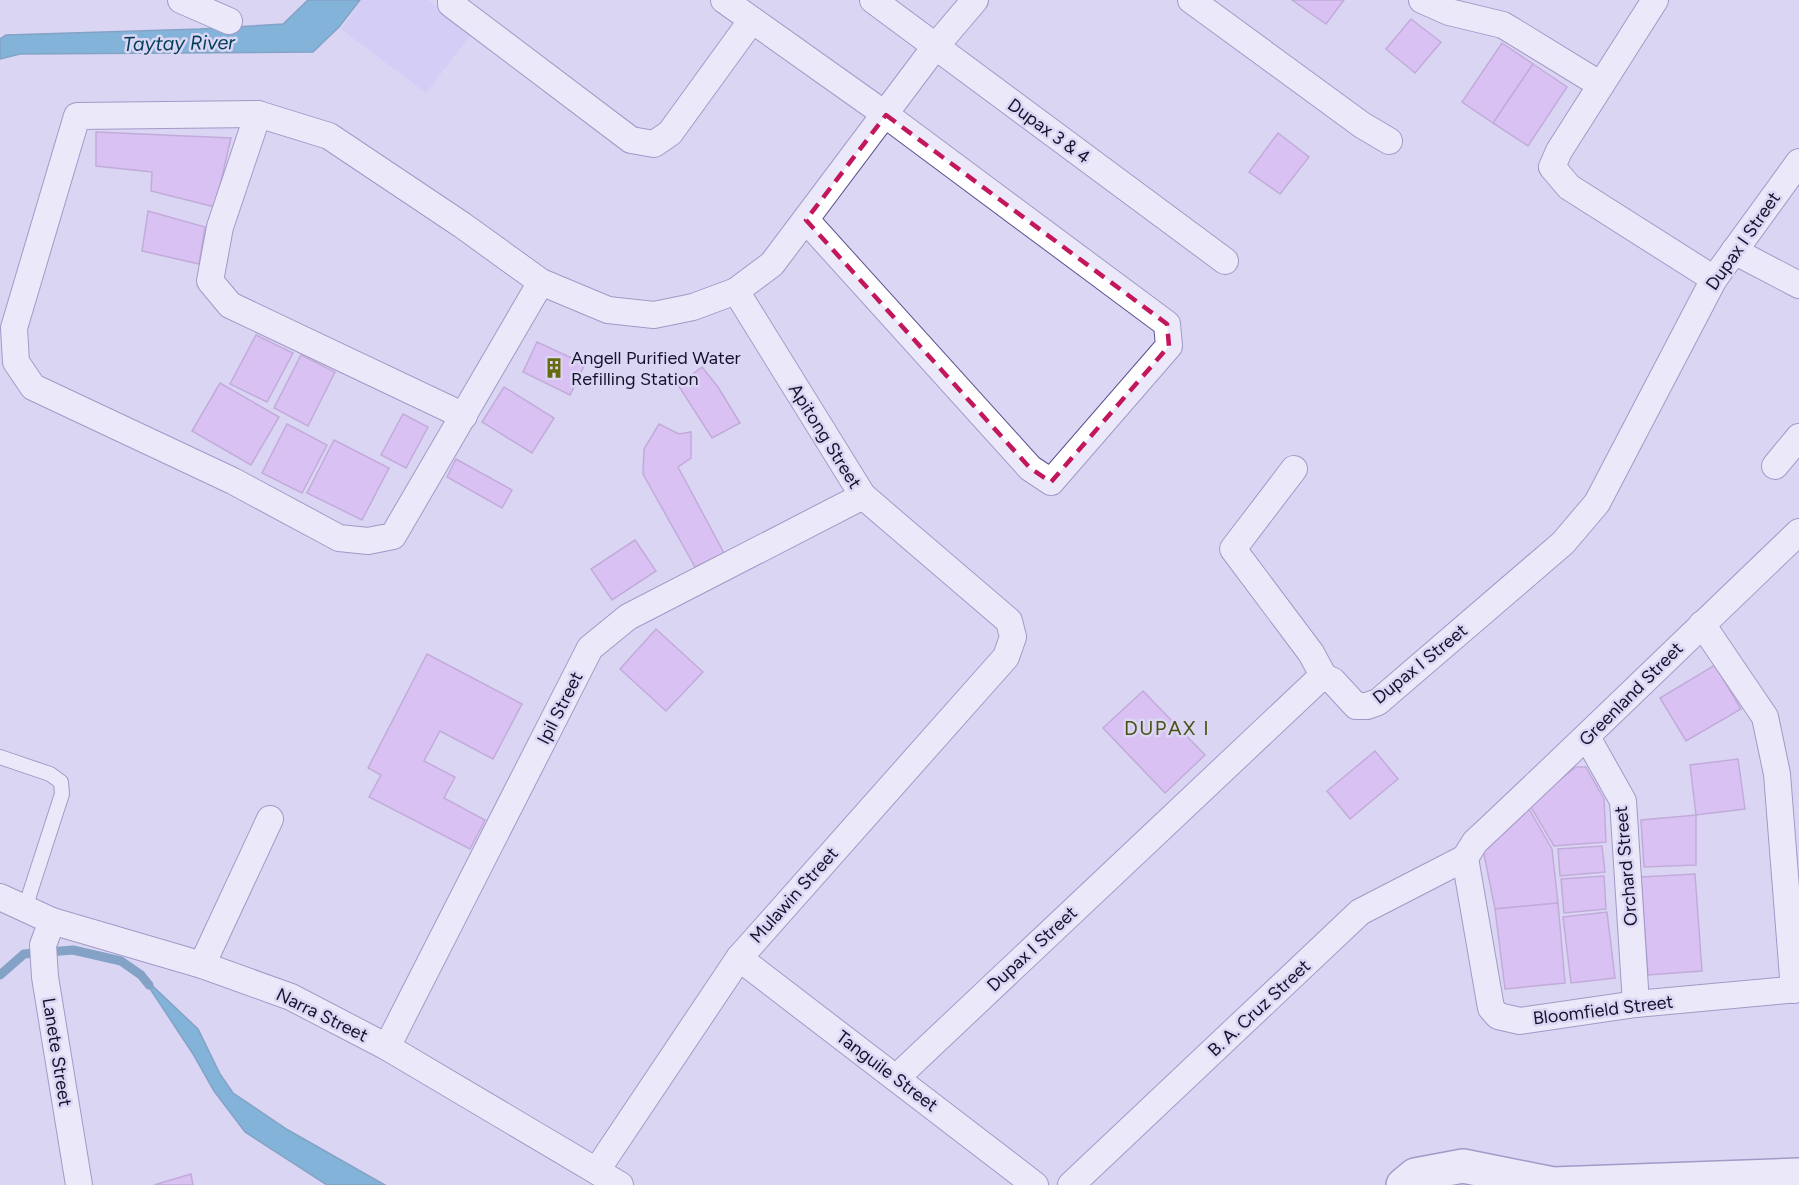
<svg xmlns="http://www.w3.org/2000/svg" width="1799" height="1185" viewBox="0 0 1799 1185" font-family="Figtree,sans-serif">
<rect width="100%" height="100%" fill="#dbd6f4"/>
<path fill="#ccc3f5" d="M362,0H428L472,33L426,93L341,29Z"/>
<g fill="#1b89b8" stroke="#1a658e" stroke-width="1.5">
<path d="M308,0H360L339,27L313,52L20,54L0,59V39L6,35L200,29L283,24Z"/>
<path d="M141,975L198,1029L220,1074L233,1093L288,1130L385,1185H327L245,1132L214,1091L193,1054Z"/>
</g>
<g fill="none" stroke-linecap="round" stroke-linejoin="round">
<path stroke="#1a658e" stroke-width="9" d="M0,975L24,954L73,950L121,961L141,975L149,985"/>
</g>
<g fill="#d9a8f4" stroke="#a37ab9" stroke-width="1.5">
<path d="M1292,0H1344L1326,24Z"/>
<path d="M1411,19L1441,42L1415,73L1386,49Z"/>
<path d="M1502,43L1533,64L1493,123L1462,102Z"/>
<path d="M1533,64L1567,87L1528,146L1493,123Z"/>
<path d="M96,132L231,138L215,207L151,191L152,172L96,166Z"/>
<path d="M1278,133L1309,157L1280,194L1249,172Z"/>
<path d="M148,211L205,227L199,264L142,251Z"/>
<path d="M256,335L293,353L267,402L230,384Z"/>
<path d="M537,342L585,364L570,395L523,372Z"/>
<path d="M301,355L335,372L308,426L274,408Z"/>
<path d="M702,367L718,387L740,423L712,438L678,385Z"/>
<path d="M220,383L279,417L251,465L192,431Z"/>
<path d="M504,387L554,418L532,453L482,422Z"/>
<path d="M403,414L428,427L406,468L381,455Z"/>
<path d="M287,424L327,445L302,493L262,473Z"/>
<path d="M659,424L679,434L691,432V458L678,467L724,553L695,567L643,474L644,449Z"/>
<path d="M334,440L389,468L362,520L307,493Z"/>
<path d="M456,459L512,490L502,508L447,477Z"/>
<path d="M635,540L656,571L612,600L591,569Z"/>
<path d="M656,629L703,672L666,711L620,669Z"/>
<path d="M427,654L522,704L493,759L440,731L424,761L455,777L444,798L485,820L470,849L369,797L381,775L368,768Z"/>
<path d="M1715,665L1741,709L1686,741L1660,698Z"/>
<path d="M1143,691L1205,755L1165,793L1103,728Z"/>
<path d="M1375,751L1398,779L1350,819L1327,791Z"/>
<path d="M1738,759L1745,809L1696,815L1690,765Z"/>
<path d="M1576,767H1586L1604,799L1606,842L1554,846L1529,804Z"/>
<path d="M1529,809L1552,849L1558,903L1495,909L1483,849Z"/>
<path d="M1696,815V865L1644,867L1641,820Z"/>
<path d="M1602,846L1605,872L1560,876L1558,849Z"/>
<path d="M1695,874L1702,971L1648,975L1641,877Z"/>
<path d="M1604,876L1606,909L1564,913L1561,879Z"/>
<path d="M1558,903L1565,983L1505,989L1495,909Z"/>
<path d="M1607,912L1615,978L1571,983L1563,917Z"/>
<path d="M191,1174L193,1185H154Z"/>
</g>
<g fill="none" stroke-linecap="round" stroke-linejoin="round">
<g stroke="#5f5090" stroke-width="16">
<path id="lane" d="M0,757L50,774L61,782L62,794L25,908"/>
</g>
<g stroke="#5f5090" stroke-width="28">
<g id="street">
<path d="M181,0L229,21"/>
<path d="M451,0V4L631,140L654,144L670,133L752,20"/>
<path d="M724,0L886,115L1167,324L1169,346L1051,482L1030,468L806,220"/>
<path d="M873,0L1225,261"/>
<path d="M1191,0L1362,125L1389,141"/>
<path d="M1422,0L1449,12L1503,25L1601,85"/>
<path d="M1655,0L1559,151L1552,167L1569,187L1714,279"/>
<path d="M258,114L220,227L210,281L230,305L464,416"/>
<path d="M1734,251L1799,285"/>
<path d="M541,282L393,536L368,541L339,538L233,481L33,387L16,362L14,328L77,116L258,114L329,136L462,225L541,282L608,310L654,315L693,307L736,291L772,264L935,47L975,0"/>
<path d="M1775,466L1799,437"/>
<path d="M1294,469L1233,549L1311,653L1324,677"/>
<path d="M1702,624L1765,717L1777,774L1794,990"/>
<path d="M1324,677L1333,681L1356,706H1367L1378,702L1563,543L1597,503L1714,279L1799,162"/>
<path d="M1587,737L1623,801L1636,1004"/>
<path d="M1465,858L1475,842C1584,740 1691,635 1799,532"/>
<path d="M1465,858L1491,1008L1498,1016L1520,1021L1636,1004L1799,989"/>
<path d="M0,897L52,921L202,965L291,997L387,1047L620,1185"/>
<path d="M52,921L43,945L45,977L79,1185"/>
<path d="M739,958L1035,1185"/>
<path d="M202,965L270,819"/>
<path d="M387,1047L590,648L628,617L863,496"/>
<path d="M896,1078L1317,681L1324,677"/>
<path d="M597,1170L739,958L1006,657L1013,637L1009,621L863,496L736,291"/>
<path d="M1071,1185L1360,912L1465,858"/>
</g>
</g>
<g stroke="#5f5090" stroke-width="36">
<path id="secondary" d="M1403,1185L1415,1175L1463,1166L1553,1184L1799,1175"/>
</g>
<use href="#lane" stroke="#fff" stroke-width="14"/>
<use href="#street" stroke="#fff" stroke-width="26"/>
<use href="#secondary" stroke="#fff" stroke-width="33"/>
</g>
<path d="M0 0H1799V1185H0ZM886,115L1167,324L1169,346L1051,482L1030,468L806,220Z" fill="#dbd6f4" fill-opacity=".55" fill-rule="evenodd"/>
<path fill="none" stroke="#c2185b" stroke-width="4.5" stroke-dasharray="12 8" stroke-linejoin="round" d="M886,115L1167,324L1169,346L1051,482L1030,468L806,220Z"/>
<defs>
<g id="building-bare" transform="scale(1.62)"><path d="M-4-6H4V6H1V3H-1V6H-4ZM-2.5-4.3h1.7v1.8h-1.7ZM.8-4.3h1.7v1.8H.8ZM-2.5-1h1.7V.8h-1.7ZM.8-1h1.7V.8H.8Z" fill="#666b0f" stroke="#dbd6f4" stroke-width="2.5" paint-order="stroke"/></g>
</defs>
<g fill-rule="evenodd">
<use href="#building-bare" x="554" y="368"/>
</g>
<g text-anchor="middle" stroke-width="5" stroke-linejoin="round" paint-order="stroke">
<g font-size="18" fill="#18112b" stroke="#dbd6f4">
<text transform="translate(1049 131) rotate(36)" y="6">Dupax 3 &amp; 4</text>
<text transform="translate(1743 241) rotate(-55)" y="6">Dupax I Street</text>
<text transform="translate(825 436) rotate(58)" y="6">Apitong Street</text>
<text transform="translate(1420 664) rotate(-39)" y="6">Dupax I Street</text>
<text transform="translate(1631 694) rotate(-45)" y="6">Greenland Street</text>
<text transform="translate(560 708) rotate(-63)" y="6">Ipil Street</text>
<text transform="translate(1626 866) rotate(-95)" y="6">Orchard Street</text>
<text transform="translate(794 895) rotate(-48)" y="6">Mulawin Street</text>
<text transform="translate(1032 949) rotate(-43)" y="6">Dupax I Street</text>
<text transform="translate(1259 1008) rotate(-43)" y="6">B. A. Cruz Street</text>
<text transform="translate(1603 1010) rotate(-7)" y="6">Bloomfield Street</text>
<text transform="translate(322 1015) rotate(26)" y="6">Narra Street</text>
<text transform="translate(57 1052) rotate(81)" y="6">Lanete Street</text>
<text transform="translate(887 1071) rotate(37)" y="6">Tanguile Street</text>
</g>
<g font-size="18" fill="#18112b" stroke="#dbd6f4" text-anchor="start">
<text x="571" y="364">Angell Purified Water<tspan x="571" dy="21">Refilling Station</tspan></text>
</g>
<g font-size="20" font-style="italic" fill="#013d56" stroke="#dbd6f4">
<text transform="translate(179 43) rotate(-1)" y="7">Taytay River</text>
</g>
<g font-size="20" letter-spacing="1.5" fill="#4e5217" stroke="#dbd6f4">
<text x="1167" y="735">DUPAX I</text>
</g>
</g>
</svg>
